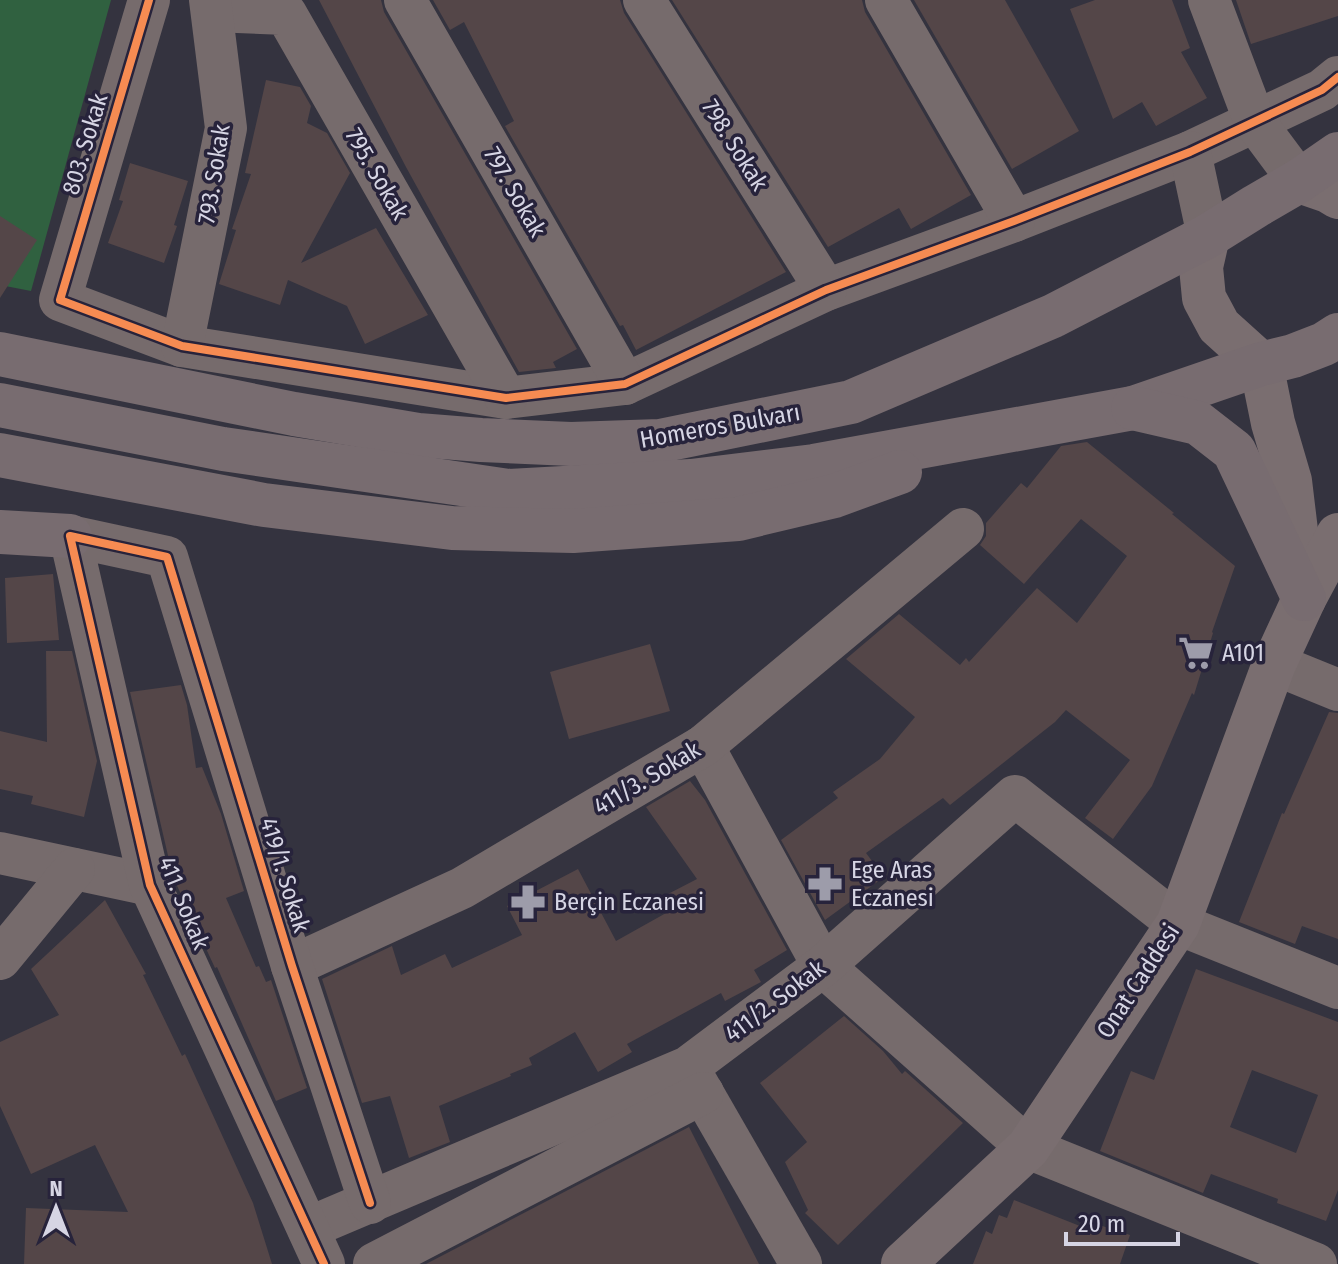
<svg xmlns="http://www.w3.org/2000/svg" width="1338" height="1264" viewBox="0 0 1338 1264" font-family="'Fira Sans Condensed',sans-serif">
<rect width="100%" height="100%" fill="#34333f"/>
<path fill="#306140" d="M0,0H111L31,291L0,285Z"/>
<g fill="#544648" fill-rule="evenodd">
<path d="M319,0H381L384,12L577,349L553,362L556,368L519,372L406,167Z"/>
<path d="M433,0H620L624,13L786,272L636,350L623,325L620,326L505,126L514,121L464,22L450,30Z"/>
<path d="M672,0H862L865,12L971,195L911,229L899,208L828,247Z"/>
<path d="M914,0H1005L1079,131L1012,169Z"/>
<path d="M1095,0H1172L1190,48L1181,52L1207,98L1156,126L1142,102L1113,119L1070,9Z"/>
<path d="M1236,0H1338V16L1251,44Z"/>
<path d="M266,80L300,87L311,106L307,123L327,133L350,173L301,263L376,228L428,315L365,344L347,306L288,280L280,305L219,284L236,230L232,229L251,174L245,173Z"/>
<path d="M130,163L188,181L174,225L177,226L164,263L108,243L123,201L119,200Z"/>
<path d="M0,216L37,240L0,298Z"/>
<path d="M1087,442L1174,513L1172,514L1235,566L1212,632L1213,633L1194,695L1192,693L1152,786L1113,839L1085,818L1130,760L1066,710L1055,722L950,805L943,798L866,853L884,877L825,920L781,840L838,798L833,792L880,759L915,717L846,659L899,614L960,665L966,658L969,662L1037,588L1077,623L1127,556L1081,519L1024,584L980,545L986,536V523L1021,483L1027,488L1061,446Z"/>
<path d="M53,574L59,640L7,643L5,578Z"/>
<path d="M650,644L670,711L569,739L550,672Z"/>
<path d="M46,651H72L97,761L84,817L31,804L33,796L0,789V731L47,742Z"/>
<path d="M181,685L187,705L196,768L202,767L221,814L244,891L226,898L256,967L259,966L266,982L271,980L307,1088L276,1101L217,967L215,968L173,877L130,692Z"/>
<path d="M1329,712L1338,713V939L1302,926L1295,944L1239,922L1282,813L1284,814Z"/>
<path d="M690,781L705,800L787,950L754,970L761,982L725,1001L721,993L627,1044L632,1052L598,1072L575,1032L529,1058L532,1065L510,1074L511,1076L439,1106L450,1142L409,1158L390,1096L362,1103L322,979L392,946L401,975L445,954L452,968L522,935L507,906L578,869L616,941L675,908L668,894L697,879L646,807Z"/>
<path d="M105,900L146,974L143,975L182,1056L185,1054L253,1203L272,1264H24L26,1208L128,1212L95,1145L31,1174L0,1106V1042L59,1015L31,969Z"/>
<path d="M1196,969L1338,1022V1190L1326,1221L1277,1203L1278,1199L1211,1174L1203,1193L1100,1151L1131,1071L1154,1080ZM1252,1070L1318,1095L1296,1153L1230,1127Z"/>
<path d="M844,1016L883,1051L902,1074L905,1071L963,1123L838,1245L805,1213L808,1210L785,1162L807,1142L760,1083Z"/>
<path d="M689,1127L759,1264H426Z"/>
<path d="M1014,1200L1085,1228L1087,1221L1130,1235L1120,1264H973L986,1231L992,1234L999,1215L1007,1218Z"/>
</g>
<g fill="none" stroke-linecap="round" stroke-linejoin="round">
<g stroke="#766b6c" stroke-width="42">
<path d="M149,0L60,300L182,346L506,398L625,384L826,290L1014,221L1190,152L1322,90L1338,77"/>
<path d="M405,0L625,384"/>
<path d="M644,0L826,290"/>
<path d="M886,0L1014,221"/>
<path d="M1209,0L1255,122L1299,181"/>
<path d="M212,11L286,14L506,398"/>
<path d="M1190,152L1208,236"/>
<path d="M182,346L226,128L210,0"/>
<path d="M1274,664L1338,690"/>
<path d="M703,746L823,966L1028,1148L1316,1264"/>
<path d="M0,853L150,885"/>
<path d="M0,959L74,869"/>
<path d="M292,966L462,888L703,746L963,529"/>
<path d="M690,1071L801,1264"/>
<path d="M308,1228L688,1067L823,966L1015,796L1178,924L1338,988"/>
<path d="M324,1264L150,885L70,536L167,557L292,966L370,1203"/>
<path d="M374,1264L703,1093"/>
</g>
<g stroke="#7a6e70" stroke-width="44">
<path d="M1299,181L1328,191L1338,197"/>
<path d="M1208,236L1201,267L1204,298L1219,326L1261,364L1273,423L1290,481L1303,589"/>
<path d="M903,1264L1028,1148L1178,924L1274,664L1304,599L1338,535"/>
</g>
<g stroke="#786c70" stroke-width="44">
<path d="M0,354L294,414L418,435L481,440L571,444L660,441L851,402L1053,316L1208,236L1256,206L1299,181L1338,154"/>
<path d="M0,405L223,449L509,491L691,481L814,466L1133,408L1261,364L1293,356L1324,344L1338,335"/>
<path d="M1133,408L1198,423L1234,451L1304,599"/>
<path d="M0,455L264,505L452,528L573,531L738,519L834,496L900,472"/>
<path d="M0,532L70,536"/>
</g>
<g stroke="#27233b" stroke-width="13">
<g id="cycleway">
<path d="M149,0L60,300L182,346L506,398L625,384L826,290L1014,221L1190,152L1322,90L1338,77"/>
<path d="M324,1264L150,885L70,536L167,557L292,966L370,1203"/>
</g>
</g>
<use href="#cycleway" stroke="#f68b52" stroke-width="8"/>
</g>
<defs>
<g id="supermarket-bare" transform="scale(2.76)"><path d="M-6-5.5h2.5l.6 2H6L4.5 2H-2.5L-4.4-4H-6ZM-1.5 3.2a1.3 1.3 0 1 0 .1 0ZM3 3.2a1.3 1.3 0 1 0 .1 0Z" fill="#9d9caa" stroke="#27233b" stroke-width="2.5" paint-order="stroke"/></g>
<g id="pharmacy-bare" transform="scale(2.76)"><path d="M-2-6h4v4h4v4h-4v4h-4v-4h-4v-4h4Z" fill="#9d9caa" stroke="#27233b" stroke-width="2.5" paint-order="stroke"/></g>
</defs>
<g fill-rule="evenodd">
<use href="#supermarket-bare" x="1196" y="653"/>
<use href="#pharmacy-bare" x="825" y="884"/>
<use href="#pharmacy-bare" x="528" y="902"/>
</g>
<g text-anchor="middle" stroke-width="7" stroke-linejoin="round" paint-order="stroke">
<g font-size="24" fill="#d6d5e4" stroke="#27233b">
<text transform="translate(85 144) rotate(-73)" y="8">803. Sokak</text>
<text transform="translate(735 145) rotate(58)" y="8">798. Sokak</text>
<text transform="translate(214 174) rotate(-81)" y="8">793. Sokak</text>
<text transform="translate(377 174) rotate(60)" y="8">795. Sokak</text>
<text transform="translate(515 192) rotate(60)" y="8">797. Sokak</text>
<text transform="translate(720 426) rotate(-10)" y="8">Homeros Bulvarı</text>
<text transform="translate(647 778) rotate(-31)" y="8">411/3. Sokak</text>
<text transform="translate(285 875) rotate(73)" y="8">419/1. Sokak</text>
<text transform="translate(184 903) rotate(68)" y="8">411. Sokak</text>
<text transform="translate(1138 981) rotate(-57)" y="8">Onat Caddesi</text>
<text transform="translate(775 1001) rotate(-37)" y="8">411/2. Sokak</text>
</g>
<g font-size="24" fill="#d6d5e4" stroke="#27233b" text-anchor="start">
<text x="1222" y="661">A101</text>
<text x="851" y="878">Ege Aras<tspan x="851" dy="28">Eczanesi</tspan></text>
<text x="554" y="910">Berçin Eczanesi</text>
</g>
</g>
<g transform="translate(56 1208)" stroke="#27233b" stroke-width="6" paint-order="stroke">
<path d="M0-6L14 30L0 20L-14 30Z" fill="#d6d5e4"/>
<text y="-12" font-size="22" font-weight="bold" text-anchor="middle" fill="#d6d5e4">N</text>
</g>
<path d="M1066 1232v12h112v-12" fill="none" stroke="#d6d5e4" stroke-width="4"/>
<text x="1078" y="1232" font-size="24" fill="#d6d5e4" stroke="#27233b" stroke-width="6" paint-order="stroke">20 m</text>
</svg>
